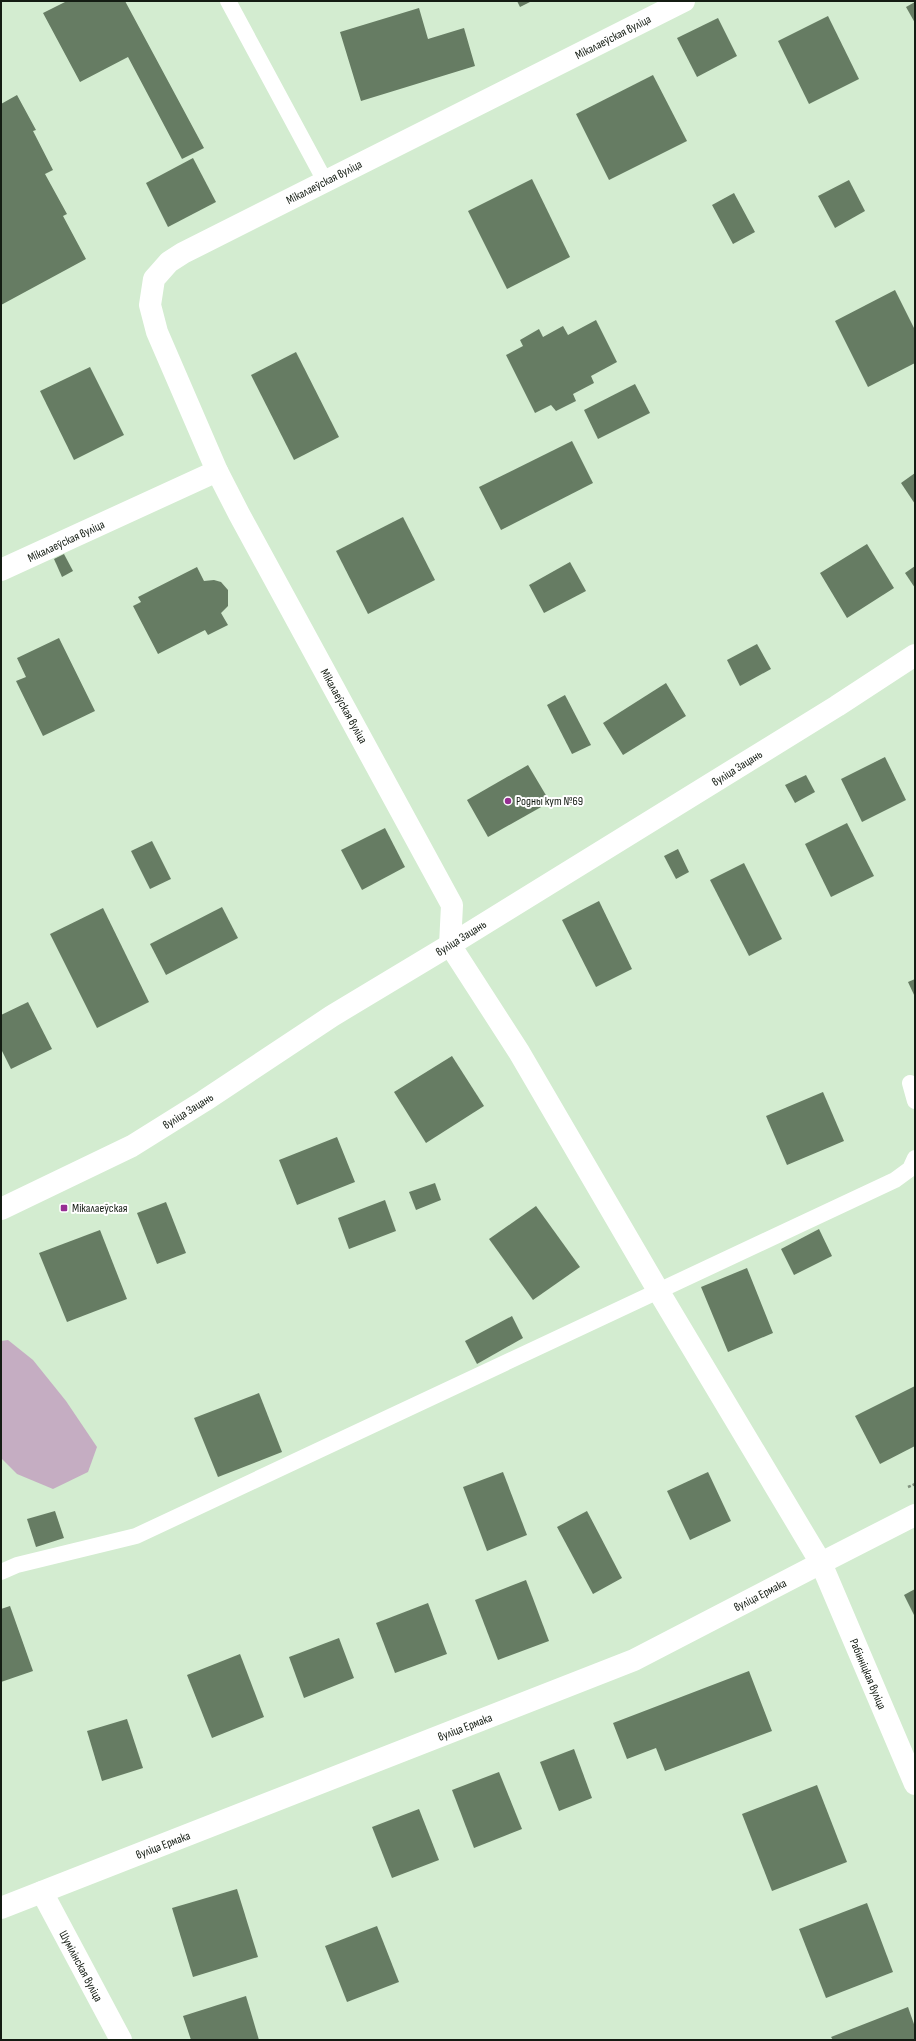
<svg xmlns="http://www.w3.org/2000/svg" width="916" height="2041" viewBox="0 0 916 2041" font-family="'Sofia Sans Condensed',sans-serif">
<rect width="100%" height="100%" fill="#d3ecd0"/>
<path fill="#c5adc2" d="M8,1340L33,1360L66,1401L97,1447L88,1472L53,1489L17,1474L1,1458V1341Z"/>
<g fill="#667c63">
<path d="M67,1H125L204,148L182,159L128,57L80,82L43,13Z"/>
<path d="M517,1H532L520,7Z"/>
<path d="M915,2V23L906,7Z"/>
<path d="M419,8L428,39L464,28L475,66L361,101L340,32Z"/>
<path d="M828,16L859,79L809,104L778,41Z"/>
<path d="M718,18L737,56L697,77L677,38Z"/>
<path d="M653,75L687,141L609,180L576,114Z"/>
<path d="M17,95L36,130L33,131L53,170L45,174L67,214L63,216L86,259L1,305V104Z"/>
<path d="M193,158L216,202L168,227L146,183Z"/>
<path d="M532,179L570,257L507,289L468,211Z"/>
<path d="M849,180L865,211L835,228L818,196Z"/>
<path d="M734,193L755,232L733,244L712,205Z"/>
<path d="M895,290L915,330V363L868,387L835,321Z"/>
<path d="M596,320L617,362L591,376L594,383L573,394L576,401L556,411L551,405L535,413L506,355L523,346L520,340L539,329L543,337L563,326L568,335Z"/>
<path d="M296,352L339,437L294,460L251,375Z"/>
<path d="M90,367L124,435L74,460L40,391Z"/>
<path d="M635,384L650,413L598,439L584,410Z"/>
<path d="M572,441L593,483L501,530L479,487Z"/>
<path d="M915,473V504L901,483Z"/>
<path d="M403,517L435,580L368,614L336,551Z"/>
<path d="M867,544L894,588L847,618L820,573Z"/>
<path d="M64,554L73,571L62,577L54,559Z"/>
<path d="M570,562L586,591L544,613L529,585Z"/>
<path d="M915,566V588L905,573Z"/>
<path d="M197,567L204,581L214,580L221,582L228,590V606L221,613L228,625L208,635L205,630L158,654L133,606L141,602L138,597Z"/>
<path d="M59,638L95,711L43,736L16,681L26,677L17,658Z"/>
<path d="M757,644L771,669L740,686L727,660Z"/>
<path d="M666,683L686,716L623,755L603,723Z"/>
<path d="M565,695L591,745L572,754L547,705Z"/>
<path d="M885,757L906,800L862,822L841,779Z"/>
<path d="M528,765L550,802L488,837L467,800Z"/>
<path d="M806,775L815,792L795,803L785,785Z"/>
<path d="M847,823L874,876L831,897L805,844Z"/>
<path d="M385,828L405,867L362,890L341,850Z"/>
<path d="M152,841L171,879L150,889L131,851Z"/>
<path d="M678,849L689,872L676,879L664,856Z"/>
<path d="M744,863L782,939L749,956L710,880Z"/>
<path d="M599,901L632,969L596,987L562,920Z"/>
<path d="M222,907L238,938L166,975L150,944Z"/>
<path d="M103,908L149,1002L97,1028L50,934Z"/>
<path d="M915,979V997L908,982Z"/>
<path d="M28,1002L52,1049L11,1069L1,1049V1015Z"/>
<path d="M452,1056L484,1106L426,1143L394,1092Z"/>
<path d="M823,1092L844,1141L787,1165L766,1116Z"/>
<path d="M337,1137L355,1182L297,1205L279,1160Z"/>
<path d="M435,1183L441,1200L416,1210L409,1192Z"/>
<path d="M385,1200L396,1231L349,1249L338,1218Z"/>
<path d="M166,1202L186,1253L157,1264L137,1213Z"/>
<path d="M536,1206L580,1267L533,1300L489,1239Z"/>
<path d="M819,1229L832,1256L794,1275L781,1249Z"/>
<path d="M100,1230L127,1299L67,1322L39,1253Z"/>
<path d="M747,1268L773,1333L728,1352L701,1287Z"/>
<path d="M512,1316L523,1338L477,1364L465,1341Z"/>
<path d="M915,1386V1446L880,1464L855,1416Z"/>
<path d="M259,1393L282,1452L218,1477L194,1418Z"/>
<path d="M503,1472L527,1535L487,1551L463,1487Z"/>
<path d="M708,1472L731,1521L690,1540L667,1491Z"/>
<path d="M55,1511L64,1538L36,1547L27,1519Z"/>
<path d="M587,1511L622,1578L593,1594L557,1527Z"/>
<path d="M526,1580L549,1641L498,1660L475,1600Z"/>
<path d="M915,1589V1617L904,1595Z"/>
<path d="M428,1603L447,1654L395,1673L376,1623Z"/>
<path d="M10,1606L33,1671L1,1682V1609Z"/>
<path d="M339,1638L354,1678L304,1698L289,1657Z"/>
<path d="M240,1654L264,1717L212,1738L187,1675Z"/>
<path d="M749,1671L772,1731L665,1771L656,1748L627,1759L613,1723Z"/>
<path d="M127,1719L143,1768L102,1781L87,1731Z"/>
<path d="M574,1749L592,1798L559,1811L540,1762Z"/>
<path d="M499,1772L522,1829L474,1848L452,1790Z"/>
<path d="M817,1785L847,1862L772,1891L742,1814Z"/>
<path d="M419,1809L439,1860L392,1878L372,1827Z"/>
<path d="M237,1889L258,1957L193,1977L172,1908Z"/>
<path d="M867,1903L893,1972L826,1998L799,1929Z"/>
<path d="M377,1926L399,1982L347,2002L325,1946Z"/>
<path d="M246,1996L259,2040H191L183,2016Z"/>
<path d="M908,2007L915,2027V2040H833L831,2037Z"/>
</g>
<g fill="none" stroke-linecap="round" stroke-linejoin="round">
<path stroke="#81927e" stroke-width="2.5" stroke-dasharray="3 2" stroke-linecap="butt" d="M908,1487L915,1484"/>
<g stroke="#fff" stroke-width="16">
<path d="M228,1L325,181"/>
<path d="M910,1083L915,1101"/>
<path d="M1,1572L17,1565L136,1536L895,1180L910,1169L915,1158"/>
</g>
<g stroke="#fff" stroke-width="22">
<path d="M1,570L217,471"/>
<path d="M450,945L452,905L239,514L217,471L157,332L150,305L154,279L169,262L183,253L684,1"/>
<path d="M450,945L837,706L915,655"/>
<path d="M42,1892L121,2040"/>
<path d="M1,1908L634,1660L821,1563L915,1784"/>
</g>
<path stroke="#fff" stroke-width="22" d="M1,1209L132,1146L204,1101L332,1016L450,945L519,1052L659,1292L821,1563L915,1515"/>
</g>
<g fill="#962e92" stroke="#fff" stroke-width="1.5">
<circle cx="508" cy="801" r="4"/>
<rect x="60" y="1204" width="8" height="8" rx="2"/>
</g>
<g text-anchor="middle" stroke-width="4" stroke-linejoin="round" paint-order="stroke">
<g font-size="12" fill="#141c13" stroke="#fff">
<text transform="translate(613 37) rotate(-27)" y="4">Мікалаеўская вуліца</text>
<text transform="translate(324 182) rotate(-27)" y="4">Мікалаеўская вуліца</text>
<text transform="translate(66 541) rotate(-25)" y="4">Мікалаеўская вуліца</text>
<text transform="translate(344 706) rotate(61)" y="4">Мікалаеўская вуліца</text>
<text transform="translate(737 768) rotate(-32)" y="4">вуліца Зацань</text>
<text transform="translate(461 938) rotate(-32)" y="4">вуліца Зацань</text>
<text transform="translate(188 1111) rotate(-32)" y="4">вуліца Зацань</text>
<text transform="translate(760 1595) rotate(-27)" y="4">вуліца Ермака</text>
<text transform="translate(868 1674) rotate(67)" y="4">Рабінніцкая вуліца</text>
<text transform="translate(465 1727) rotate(-21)" y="4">вуліца Ермака</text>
<text transform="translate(163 1845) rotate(-21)" y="4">вуліца Ермака</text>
<text transform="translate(81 1966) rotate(62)" y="4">Шумілінская вуліца</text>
</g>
<g font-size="12" fill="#141c13" stroke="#fff" text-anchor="start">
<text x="516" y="805">Родны кут №69</text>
<text x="72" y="1212">Мікалаеўская</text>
</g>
</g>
<rect width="916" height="2041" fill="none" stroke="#141c13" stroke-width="4"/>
</svg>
